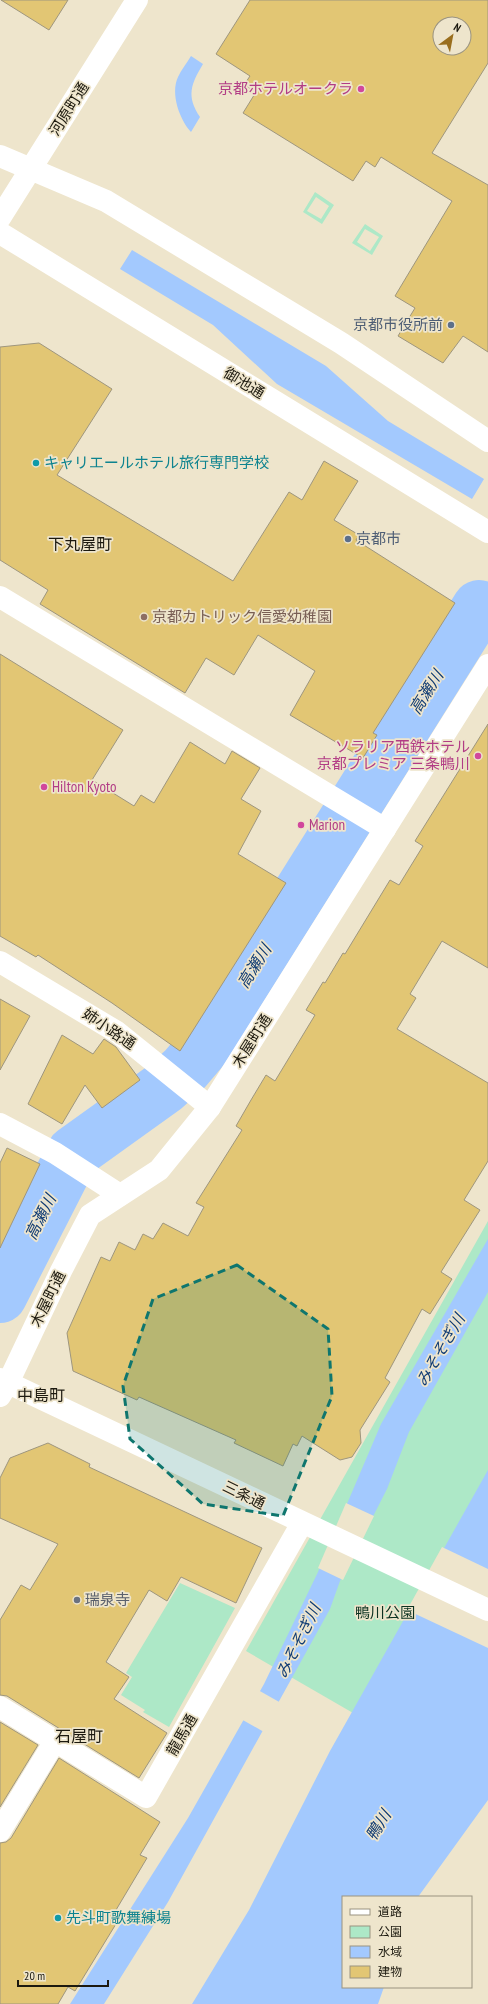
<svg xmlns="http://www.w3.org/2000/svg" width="488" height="2004" viewBox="0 0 488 2004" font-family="'PT Sans Narrow','Noto Sans JP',sans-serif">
<rect width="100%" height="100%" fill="#eee5cc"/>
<g fill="#ade8c7" fill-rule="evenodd">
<path d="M315,192L334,205L322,224L303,212ZM316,197L329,206L321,219L307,211Z"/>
<path d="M365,224L383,236L372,255L352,243ZM365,229L379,237L370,251L357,242Z"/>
<path d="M488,1221V1791L246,1651Z"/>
<path d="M180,1583L235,1608L169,1727L143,1712L145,1710L121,1695L132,1677L126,1673Z"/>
</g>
<g fill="#a3c9fe">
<path d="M191,56L203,64C191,84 186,96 200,117L191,132C180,120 170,94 178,77C181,70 187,63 191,56Z"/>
<path d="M132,250L326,366L388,421L484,479L472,499L277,384L213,325L120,269Z"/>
<path d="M488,1239V1292L409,1432L387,1489L340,1581L330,1609L168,1902L104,2004H70L188,1818L264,1684L318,1572L381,1424Z"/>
<path d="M488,1470V1800L418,1897H343V1987H384L378,2004H192L249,1910L330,1751Z"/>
</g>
<g fill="#eee5cc">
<path d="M346,1503L374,1516L343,1580L318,1568Z"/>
<path d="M442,1547L488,1569V1648L407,1610Z"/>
<path d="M258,1690L281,1703L264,1732L241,1719Z"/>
</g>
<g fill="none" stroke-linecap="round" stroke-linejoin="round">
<path stroke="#a3c9fe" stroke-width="54" d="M0,1296L73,1153L165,1087L185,1069L202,1049L479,607"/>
</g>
<g fill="#e2c674" stroke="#9e967e" fill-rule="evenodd">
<path d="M1,0H68L49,30Z"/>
<path d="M250,0H488V63L432,153L488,185V352L463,336L443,363L398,336L415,308L395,296L452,201L381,157L375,167L366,161L353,181L243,113L256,92L244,85L250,76L216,54ZM440,24H464V48H440Z"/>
<path d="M39,343L112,389L57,475L233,581L289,492L302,500L324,461L358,481L334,520L359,535L356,540L455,603L373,733L377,735L363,758L290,715L315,671L258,635L234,675L206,658L185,693L40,604L48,590L0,560V347Z"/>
<path d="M0,654L123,730L92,780L134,806L141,795L154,803L190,742L225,764L232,751L260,768L241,799L261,811L238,854L286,883L180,1051L112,1003L38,955L36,957L0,936Z"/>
<path d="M488,724V968L442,941L410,994L416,998L397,1029L488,1083V1161L464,1200L480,1210L441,1272L452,1279L430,1314L422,1309L385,1378L390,1382L360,1430L361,1443L352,1457L340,1460L302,1436L297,1446L293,1444L283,1466L234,1443L236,1440L139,1397L137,1400L73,1371L67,1333L101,1257L110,1261L119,1242L135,1250L143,1234L153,1239L163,1223L188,1236L204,1207L196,1203L242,1130L236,1126L251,1100L266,1075L275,1081L315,1015L306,1010L323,982L325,983L343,953L345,954L390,880L399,885L423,846L415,841Z"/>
<path d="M0,999L30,1016L0,1070Z"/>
<path d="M62,1035L93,1054L104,1039L116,1047L140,1080L102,1108L85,1085L62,1124L28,1104Z"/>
<path d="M7,1148L40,1164L0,1248V1163Z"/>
<path d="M48,1443L90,1464L89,1467L262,1548L236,1603L181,1577L167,1601L149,1590L106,1662L129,1677L114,1699L167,1733L139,1778L7,1696L0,1695V1620L21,1585L30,1590L58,1544L0,1518V1478L10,1458Z"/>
<path d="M0,1722L38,1745L0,1807Z"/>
<path d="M59,1758L160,1822L140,1855L147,1858L113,1915L119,1919L75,1991L68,1987L58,2004H0V1843L6,1842L11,1838Z"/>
</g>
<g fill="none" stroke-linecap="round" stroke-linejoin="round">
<g stroke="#fff" stroke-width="22">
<path d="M0,597L385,829"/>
<path d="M0,962L117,1032L210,1107"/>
<path d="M0,1124L55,1153L120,1195"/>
<path d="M0,1396L8,1383"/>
<path d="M0,1707L146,1797L302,1523"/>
<path d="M0,1831L55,1741"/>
</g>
<g stroke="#fff" stroke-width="22">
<path d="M0,1379L488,1610"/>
<path d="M8,1383L61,1271L90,1215L159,1170L210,1107L488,665"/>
</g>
<g stroke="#fff" stroke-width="22">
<path d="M0,156L106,201L341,343L488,441"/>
<path d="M0,218L137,0"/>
<path d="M0,233L488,532"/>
</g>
</g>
<path fill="#0f766e" fill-opacity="0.2" stroke="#0f766e" stroke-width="3" stroke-dasharray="8 5" stroke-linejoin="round" d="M237,1265L328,1329L332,1396L283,1516L203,1504L130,1439L123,1386L153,1299Z"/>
<g fill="#d1479c" stroke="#eee5cc" stroke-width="1.5">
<circle cx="361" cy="89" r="4"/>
<circle cx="478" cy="756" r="4"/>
<circle cx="44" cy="787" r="4"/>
<circle cx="301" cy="825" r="4"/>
</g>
<g fill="#5c6f8a" stroke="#eee5cc" stroke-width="1.5">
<circle cx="451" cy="325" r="4"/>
<circle cx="348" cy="539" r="4"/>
</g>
<g fill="#0f9aa8" stroke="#eee5cc" stroke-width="1.5">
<circle cx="36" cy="463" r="4"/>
<circle cx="58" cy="1918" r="4"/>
</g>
<circle fill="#8d6e63" stroke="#eee5cc" stroke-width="1.5" cx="144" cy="617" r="4"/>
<circle fill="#6b7280" stroke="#eee5cc" stroke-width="1.5" cx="77" cy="1600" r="4"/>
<g text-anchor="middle" stroke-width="3.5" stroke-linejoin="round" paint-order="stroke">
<g font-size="15" fill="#b23c85" stroke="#eee5cc" text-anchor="end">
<text x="353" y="94">京都ホテルオークラ</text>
<text x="470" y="752">ソラリア西鉄ホテル<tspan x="470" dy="17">京都プレミア 三条鴨川</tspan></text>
<text x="52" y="792" text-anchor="start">Hilton Kyoto</text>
<text x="309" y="830" text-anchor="start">Marion</text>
</g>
<g font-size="15" fill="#1c190f" stroke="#eee5cc">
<text transform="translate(69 109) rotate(-58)" y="5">河原町通</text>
<text transform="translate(244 383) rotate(31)" y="5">御池通</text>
<text transform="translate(109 1029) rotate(34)" y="5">姉小路通</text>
<text transform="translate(252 1041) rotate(-58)" y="5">木屋町通</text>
<text transform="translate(48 1299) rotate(-64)" y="5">木屋町通</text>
<text transform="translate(244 1495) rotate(26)" y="5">三条通</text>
<text transform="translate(182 1735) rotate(-60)" y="5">龍馬通</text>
</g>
<g font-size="15" fill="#4e5e75" stroke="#eee5cc" text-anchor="end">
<text x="443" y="330">京都市役所前</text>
<text x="356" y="544" text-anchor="start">京都市</text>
</g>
<g font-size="15" fill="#0d838f" stroke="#eee5cc" text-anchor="start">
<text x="44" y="468">キャリエールホテル旅行専門学校</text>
<text x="66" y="1923">先斗町歌舞練場</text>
</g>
<g font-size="15" fill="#785e54" stroke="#eee5cc" text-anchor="start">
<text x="152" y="622">京都カトリック信愛幼稚園</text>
</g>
<g font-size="15" fill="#5b616d" stroke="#eee5cc" text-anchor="start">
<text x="85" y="1605">瑞泉寺</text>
</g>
<g font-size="15" fill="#0c3221" stroke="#eee5cc">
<text x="385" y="1618">鴨川公園</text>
</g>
<g font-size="16" fill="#1c190f" stroke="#eee5cc">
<text x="80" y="550">下丸屋町</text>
<text x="41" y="1401">中島町</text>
<text x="79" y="1742">石屋町</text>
</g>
<g font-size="16" font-style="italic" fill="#0f3b74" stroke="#eee5cc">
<text transform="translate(426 692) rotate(-58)" y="6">高瀬川</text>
<text transform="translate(254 966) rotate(-58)" y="6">高瀬川</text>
<text transform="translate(40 1217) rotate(-63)" y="6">高瀬川</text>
<text transform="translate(440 1350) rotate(-60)" y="6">みそそぎ川</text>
<text transform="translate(298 1641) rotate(-64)" y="6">みそそぎ川</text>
<text transform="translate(378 1825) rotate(-58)" y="6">鴨川</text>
</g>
</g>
<rect x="342" y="1896" width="130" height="92" fill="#eee5cc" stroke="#9a9380"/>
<rect x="350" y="1909" width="20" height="6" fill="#ffffff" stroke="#9a9380"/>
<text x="378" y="1916" font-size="12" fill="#1c190f">道路</text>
<rect x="350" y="1926" width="20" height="12" fill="#ade8c7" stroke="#9a9380"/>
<text x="378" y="1936" font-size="12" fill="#1c190f">公園</text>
<rect x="350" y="1946" width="20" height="12" fill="#a3c9fe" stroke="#9a9380"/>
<text x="378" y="1956" font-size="12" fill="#1c190f">水域</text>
<rect x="350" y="1966" width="20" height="12" fill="#e2c674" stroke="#9a9380"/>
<text x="378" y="1976" font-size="12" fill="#1c190f">建物</text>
<g transform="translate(452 36) rotate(32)"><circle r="19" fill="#eee5cc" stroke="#9a9380"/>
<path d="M0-3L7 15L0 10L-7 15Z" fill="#9a6e1d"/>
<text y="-6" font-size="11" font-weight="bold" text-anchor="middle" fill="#1c190f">N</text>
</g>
<path d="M18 1980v6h90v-6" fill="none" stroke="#1c190f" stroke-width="2"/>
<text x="24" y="1980" font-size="12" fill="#1c190f" stroke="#eee5cc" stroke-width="3" paint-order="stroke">20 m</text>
</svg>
